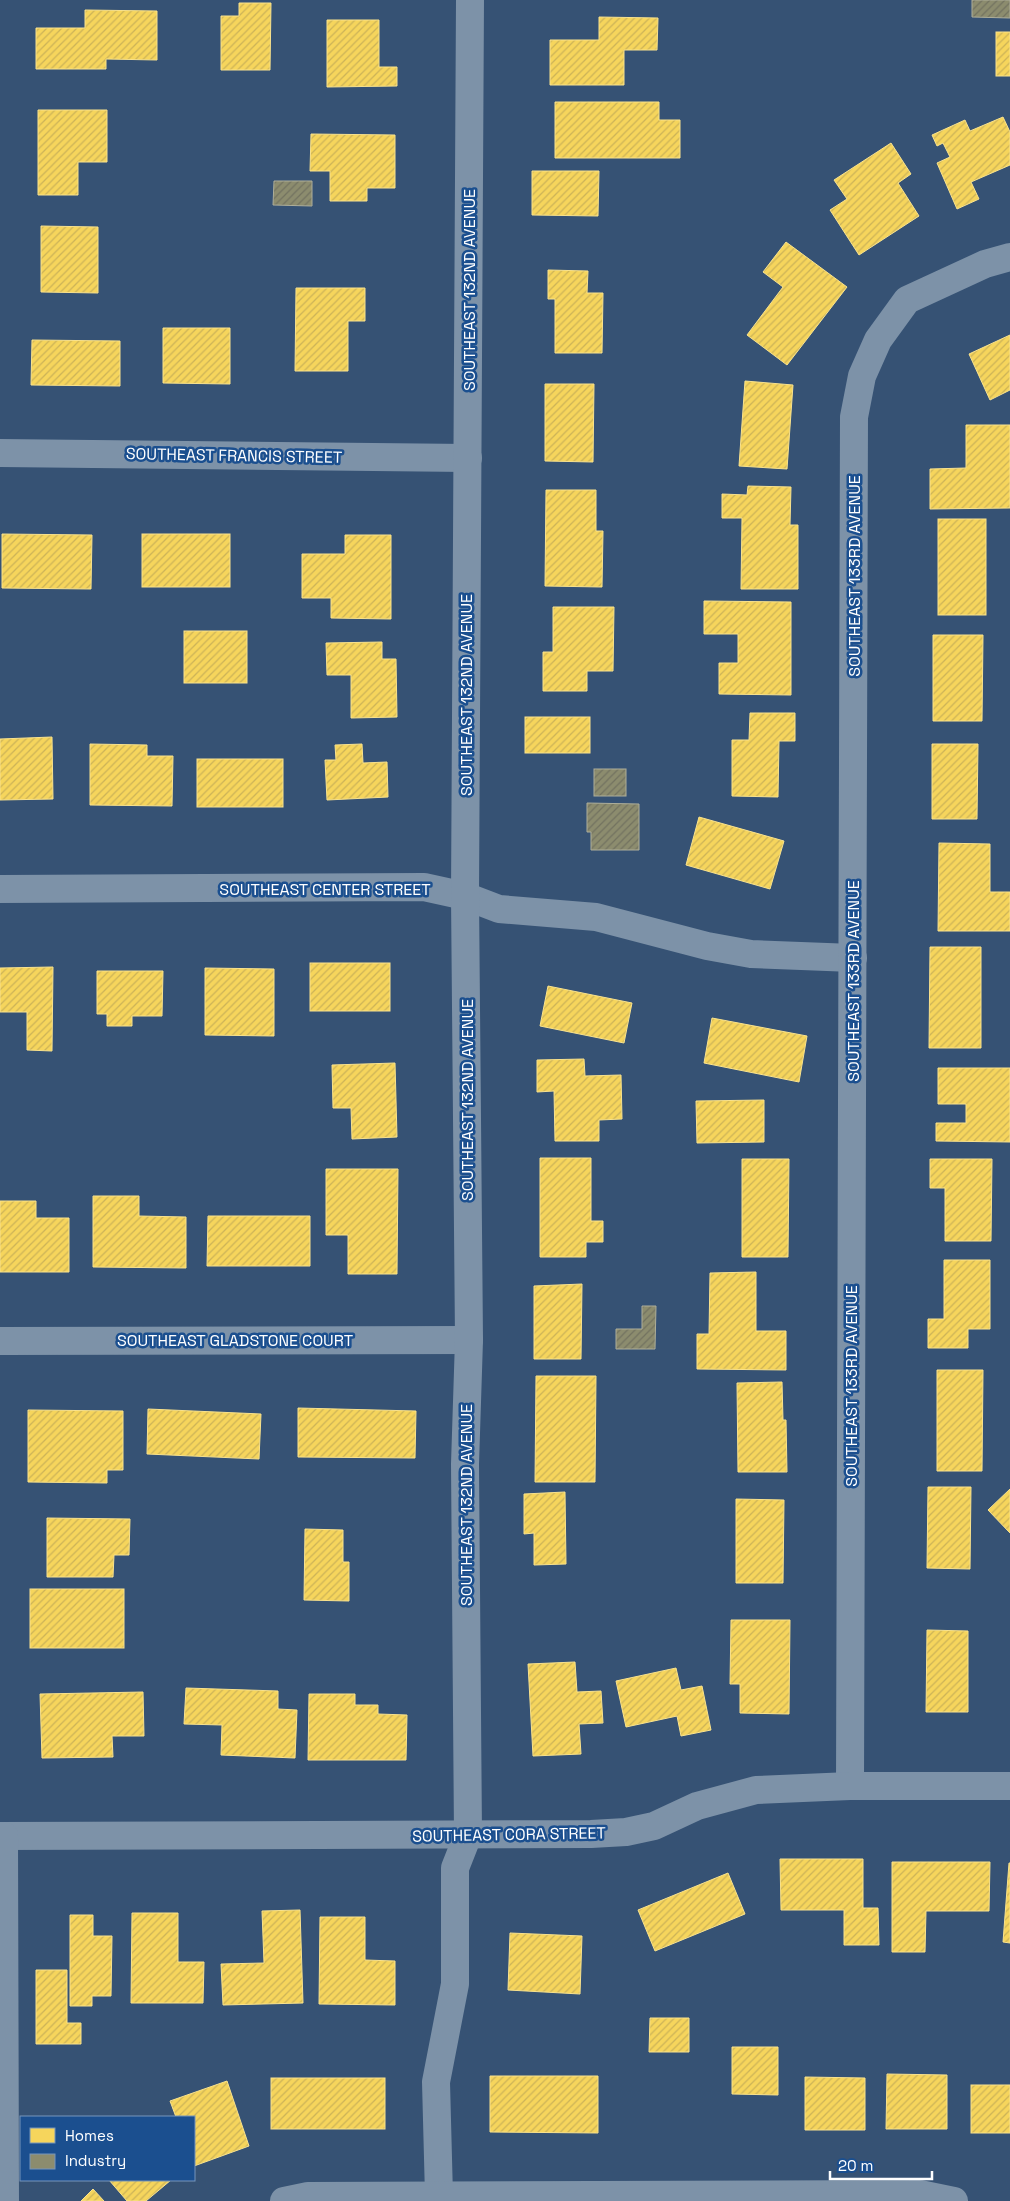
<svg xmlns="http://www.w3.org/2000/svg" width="1010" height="2201" viewBox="0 0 1010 2201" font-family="'Space Grotesk',sans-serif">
<defs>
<pattern id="homes-hatch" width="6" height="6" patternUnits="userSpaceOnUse" patternTransform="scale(1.25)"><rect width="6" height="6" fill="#f6d55c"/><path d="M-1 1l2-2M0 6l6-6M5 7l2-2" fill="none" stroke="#ccb358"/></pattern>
<pattern id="industry-hatch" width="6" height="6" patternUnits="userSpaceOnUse" patternTransform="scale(1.25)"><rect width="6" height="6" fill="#8c8c6e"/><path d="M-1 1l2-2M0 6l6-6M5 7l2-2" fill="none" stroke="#727260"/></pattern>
</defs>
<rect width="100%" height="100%" fill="#365274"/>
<g fill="url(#homes-hatch)" stroke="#f9e28d">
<path d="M239,3H271L270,70H221V16H239Z"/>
<path d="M85,10L157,11V60L106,59V69H36V28H85Z"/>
<path d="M599,17L658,18L657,50H624V85H550V40H599Z"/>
<path d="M327,20H379V67H397V86L327,87Z"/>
<rect x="996" y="32" width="14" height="44"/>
<path d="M555,102H659V120H680V158H555Z"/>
<path d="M38,110H107V162H78V195H38Z"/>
<path d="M1003,117L1010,132V165L971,182L979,199L957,209L937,163L950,157L943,143L937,146L932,135L965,120L970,131Z"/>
<path d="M311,134L395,135V188H367V201H330V171H310Z"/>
<path d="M891,143L911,174L898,183L919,216L859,255L830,210L847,199L834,180Z"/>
<path d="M532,171H599L598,216L532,215Z"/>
<path d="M41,226L98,227V293L41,292Z"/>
<path d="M786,242L847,287L787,365L747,335L783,287L763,272Z"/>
<path d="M548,270L588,271L587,293H603L602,353H555V299H548Z"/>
<path d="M296,288H365V321H348V371H295Z"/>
<path d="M163,328H230V384L163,383Z"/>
<path d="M1010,335V390L990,400L969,354Z"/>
<path d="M32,340L120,341V386L31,385Z"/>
<path d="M745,381L793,385L787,469L739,466Z"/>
<path d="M545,384H594L593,462L545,461Z"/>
<path d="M966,425H1010V508L930,509V469L966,468Z"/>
<path d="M748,486L791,487L790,525H798V589H741L742,518H722V494L747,495Z"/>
<path d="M546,490H596V531H603L602,587L545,586Z"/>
<rect x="938" y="519" width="48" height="96"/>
<path d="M2,534L92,535L91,589L2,588Z"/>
<rect x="142" y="534" width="88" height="53"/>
<path d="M345,535H391V619L331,618V598H302V554H345Z"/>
<path d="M704,601L791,602V695L719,694V663H738V634H704Z"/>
<path d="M553,607H614L613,671H587V691H543V652H553Z"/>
<rect x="184" y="631" width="63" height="52"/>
<path d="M933,635H983L982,721H933Z"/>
<path d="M382,642V659H396L397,717L351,718V675H327L326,643Z"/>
<path d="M750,713H795V741H779L778,797L732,796V740H749Z"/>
<rect x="525" y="717" width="65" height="36"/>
<path d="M52,737L53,799L0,800V739Z"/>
<path d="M90,744L147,745V756H173L172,806L90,805Z"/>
<path d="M362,744L363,763L387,762L388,797L327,800L325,760H336L335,745Z"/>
<path d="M932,744H978L977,819H932Z"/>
<rect x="197" y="759" width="86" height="48"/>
<path d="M699,817L784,841L770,889L686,865Z"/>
<path d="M939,843L990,844V892H1010V931H938Z"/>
<path d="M930,947H981V1048H929Z"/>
<rect x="310" y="963" width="80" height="48"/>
<path d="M53,967L52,1051L27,1050V1012H0V968Z"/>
<path d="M205,968L274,969V1036L205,1035Z"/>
<path d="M97,971H163L162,1016H132V1026H107V1014H97Z"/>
<path d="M548,986L632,1003L624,1043L540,1026Z"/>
<path d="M712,1018L807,1036L799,1082L704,1063Z"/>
<path d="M584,1059L585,1076L621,1075L622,1119L599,1120V1141H555L554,1091L537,1092V1060Z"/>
<path d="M395,1063L397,1137L352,1139L351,1108H333L332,1065Z"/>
<path d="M938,1068H1010V1142L936,1141V1123H966V1104H938Z"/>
<path d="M764,1100V1142L697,1143L696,1101Z"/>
<path d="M540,1158H591V1221H603V1242H586V1257H540Z"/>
<path d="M742,1159H789L788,1257H742Z"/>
<path d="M930,1159H992L991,1241H945V1188H930Z"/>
<path d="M326,1169H398L397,1274H348V1235H326Z"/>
<path d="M93,1196H139V1216L186,1217V1268L93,1267Z"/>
<path d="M0,1201H36V1218H69V1272H0Z"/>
<path d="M208,1216H310V1266H207Z"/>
<path d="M944,1260H990V1329H968V1348H928V1319H944Z"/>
<path d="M756,1272V1331H786V1370L697,1369V1334H709L710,1273Z"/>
<path d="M582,1284L581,1359H534V1286Z"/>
<path d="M937,1370H983L982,1471H937Z"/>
<path d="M536,1376H596L595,1482H535Z"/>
<path d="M782,1382L783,1420H786L787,1472H738L737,1383Z"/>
<path d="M298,1408L416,1411L415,1458L298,1457Z"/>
<path d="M148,1409L261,1414L259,1459L147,1454Z"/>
<path d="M28,1410L123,1411V1470H107V1483L28,1482Z"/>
<path d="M928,1487H971L970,1569L927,1568Z"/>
<path d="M1010,1489V1533L988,1510Z"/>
<path d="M565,1492L566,1564L534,1565V1533L524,1534V1494Z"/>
<path d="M736,1499L784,1500L783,1583H736Z"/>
<path d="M47,1518L130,1519L129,1555H114L113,1577H47Z"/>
<path d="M305,1529L343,1530V1562H349V1601L304,1600Z"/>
<rect x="30" y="1589" width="94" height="59"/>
<path d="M731,1620H790L789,1714L740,1713V1684H730Z"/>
<path d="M927,1630L968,1631V1712H926Z"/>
<path d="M575,1662L577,1692L601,1691L603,1723L579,1724L581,1754L533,1756L528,1664Z"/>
<path d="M676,1668L681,1690L702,1686L711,1730L681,1736L677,1716L626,1727L616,1681Z"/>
<path d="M186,1688L278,1691V1709L297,1710L295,1758L221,1755L222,1725L184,1724Z"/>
<path d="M143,1692L144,1736H112L113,1757L42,1758L40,1694Z"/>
<path d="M309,1694H355V1705H378V1714L407,1715L406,1760H308Z"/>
<path d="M780,1859H863V1908H878L879,1945H844V1910H781Z"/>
<path d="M892,1862H990L989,1911H926L925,1952H892Z"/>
<path d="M1009,1863H1010V1943L1003,1942Z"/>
<path d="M728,1873L745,1914L655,1951L638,1910Z"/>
<path d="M300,1910L303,2003L223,2005L221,1964L264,1963L262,1911Z"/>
<path d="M132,1913H178V1962H204L203,2003H131Z"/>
<path d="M70,1915H93V1936H112L111,1996H92V2006H70Z"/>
<path d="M320,1917H365V1960L395,1961V2005L319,2004Z"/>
<path d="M510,1933L582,1936L580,1994L508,1990Z"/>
<path d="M36,1970H67V2023H81V2044H36Z"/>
<path d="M650,2018H689V2052H649Z"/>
<path d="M732,2047H778V2095L732,2094Z"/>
<path d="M887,2074L947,2075V2129H886Z"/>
<path d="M490,2076H598V2133L490,2132Z"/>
<path d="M805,2077L865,2078V2130H805Z"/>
<rect x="271" y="2078" width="114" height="51"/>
<path d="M227,2081L249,2146L194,2166V2117H176L170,2101Z"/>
<rect x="971" y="2085" width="39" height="48"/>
<path d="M109,2180H171L146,2201H127Z"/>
<path d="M93,2189L104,2201H81Z"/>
</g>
<g fill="url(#industry-hatch)" stroke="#aeae9a">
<path d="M972,0H1010V18L972,17Z"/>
<path d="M274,181H312V206L273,205Z"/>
<rect x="594" y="769" width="32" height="27"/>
<path d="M587,803L639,804V850H591V832H587Z"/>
<path d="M642,1306H656L655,1349H616V1329H642Z"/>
</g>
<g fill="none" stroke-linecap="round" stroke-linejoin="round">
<g stroke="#7d92a8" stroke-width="28">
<path d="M0,453L468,458"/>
<path d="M0,889L424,887L465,896L499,909L596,917L707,946L751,954L853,958"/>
<path d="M0,1341L469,1340"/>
<path d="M850,1786L854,417L862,376L878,340L907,300L985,264L1010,257"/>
<path d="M0,1836L591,1834L626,1832L654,1826L697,1806L756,1790L850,1786H1010"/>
<path d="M4,1836L5,2201"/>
<path d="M439,2196L436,2082L455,1984V1868L468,1835L465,1464L469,1340L465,896L470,0"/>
<path d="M284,2201L308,2196L920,2194L954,2201"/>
</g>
</g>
<g text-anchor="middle" stroke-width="5" stroke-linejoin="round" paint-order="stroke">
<g font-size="16" fill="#fff" stroke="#1b4f8f">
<text transform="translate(469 290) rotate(-90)" y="6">SOUTHEAST 132ND AVENUE</text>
<text transform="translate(234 455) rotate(1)" y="6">SOUTHEAST FRANCIS STREET</text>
<text transform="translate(854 576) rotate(-90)" y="6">SOUTHEAST 133RD AVENUE</text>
<text transform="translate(466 695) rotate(-90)" y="6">SOUTHEAST 132ND AVENUE</text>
<text x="325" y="895">SOUTHEAST CENTER STREET</text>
<text transform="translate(853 981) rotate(-90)" y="6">SOUTHEAST 133RD AVENUE</text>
<text transform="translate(467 1100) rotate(-90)" y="6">SOUTHEAST 132ND AVENUE</text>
<text x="235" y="1346">SOUTHEAST GLADSTONE COURT</text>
<text transform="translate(851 1386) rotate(-90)" y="6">SOUTHEAST 133RD AVENUE</text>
<text transform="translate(466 1505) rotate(-90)" y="6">SOUTHEAST 132ND AVENUE</text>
<text transform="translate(509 1834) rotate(-1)" y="6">SOUTHEAST CORA STREET</text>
</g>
</g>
<rect x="20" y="2116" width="175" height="65" fill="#1b4f8f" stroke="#7695bc"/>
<rect x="30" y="2128" width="25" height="15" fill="#f6d55c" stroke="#7695bc"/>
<text x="65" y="2141" font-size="15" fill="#ffffff">Homes</text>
<rect x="30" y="2154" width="25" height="15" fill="#8c8c6e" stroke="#7695bc"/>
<text x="65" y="2166" font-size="15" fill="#ffffff">Industry</text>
<path d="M830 2171v8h102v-8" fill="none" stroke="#ffffff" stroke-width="2.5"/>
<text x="838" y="2171" font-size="15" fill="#ffffff" stroke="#1b4f8f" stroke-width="4" paint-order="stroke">20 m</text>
</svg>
